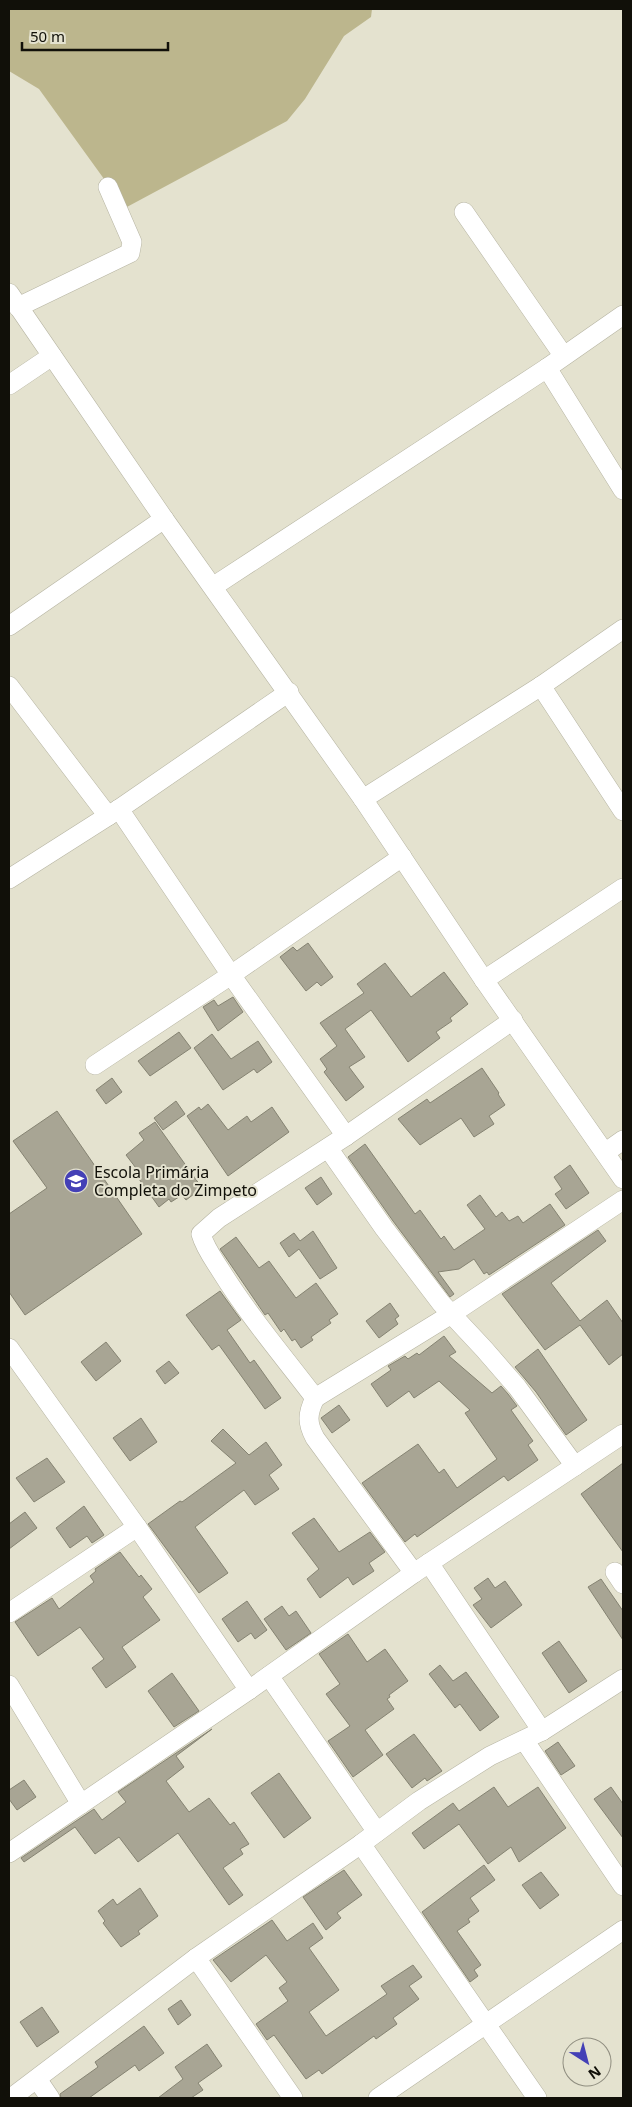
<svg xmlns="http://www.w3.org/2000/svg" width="632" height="2107" viewBox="0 0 632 2107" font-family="'Noto Sans',sans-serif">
<rect width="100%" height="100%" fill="#e4e2cf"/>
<path fill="#bcb68d" d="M9,9H372L371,17L344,36L305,99L287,121L125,208L39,89L9,71Z"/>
<g fill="#a8a594" stroke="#858372">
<path d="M308,943L333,977L321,986L317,982L306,991L280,957L293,947L297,951Z"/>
<path d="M385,963L411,997L444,972L468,1004L450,1018L452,1021L436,1032L440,1038L408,1062L371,1010L345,1029L365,1057L349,1067L364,1087L346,1101L324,1072L327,1069L320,1059L337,1046L320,1023L364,993L357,984Z"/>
<path d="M233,997L243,1012L218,1031L203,1007L214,1000L218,1006Z"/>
<path d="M179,1032L191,1048L150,1076L138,1061Z"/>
<path d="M212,1034L231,1059L258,1041L272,1062L257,1073L254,1069L223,1090L194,1048Z"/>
<path d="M482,1068L499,1093L498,1094L505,1105L489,1116L494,1124L474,1137L461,1118L420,1145L398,1119L427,1099L430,1103Z"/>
<path d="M112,1078L122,1092L106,1104L96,1090Z"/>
<path d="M176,1101L185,1114L163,1130L154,1118Z"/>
<path d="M208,1104L228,1130L247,1116L251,1122L272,1107L289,1132L228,1176L187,1116L199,1107L201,1110Z"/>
<path d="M57,1111L142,1234L25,1315L9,1292V1214L47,1188L13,1141Z"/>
<path d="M155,1122L202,1188L186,1200L182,1195L171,1202L169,1199L159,1207L139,1179L142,1176L126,1155L144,1140L139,1133Z"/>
<path d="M365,1144L415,1214L420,1210L441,1239L444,1236L454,1250L485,1229L467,1205L480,1195L496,1217L502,1212L509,1221L518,1216L523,1223L550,1204L565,1225L489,1275L487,1272L484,1274L474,1259L459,1269L438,1272L454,1294L450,1297L393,1221L348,1157Z"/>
<path d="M570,1165L589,1193L566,1209L555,1194L562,1189L554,1177Z"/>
<path d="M321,1177L332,1194L317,1205L305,1188Z"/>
<path d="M598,1230L606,1241L551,1283L580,1321L607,1300L623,1323V1354L609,1365L580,1325L545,1350L502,1294Z"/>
<path d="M313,1231L337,1268L320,1279L299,1249L289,1257L280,1243L294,1233L300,1241Z"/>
<path d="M236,1237L259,1268L269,1261L296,1298L316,1283L338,1314L329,1320L331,1323L311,1337L313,1340L301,1348L295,1339L292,1341L284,1329L281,1332L268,1313L265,1315L220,1249Z"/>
<path d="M220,1291L241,1320L227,1330L250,1363L254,1360L281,1398L265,1409L219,1345L212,1350L186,1315Z"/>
<path d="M390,1303L399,1316L395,1319L398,1324L379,1338L366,1321Z"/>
<path d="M444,1336L456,1352L449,1356L492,1393L501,1386L508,1394L517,1406L511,1410L533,1441L528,1445L538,1460L508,1481L504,1476L417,1537L415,1534L405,1542L362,1483L418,1444L439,1473L444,1469L457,1488L497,1459L465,1413L470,1410L439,1381L414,1398L409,1391L387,1407L371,1384L391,1370L388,1366L405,1356L408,1359L417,1353L419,1355Z"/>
<path d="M106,1342L121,1361L96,1381L81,1362Z"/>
<path d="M538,1349L587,1420L566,1435L536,1392L515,1367Z"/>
<path d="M169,1361L179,1373L165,1384L156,1371Z"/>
<path d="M339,1405L350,1420L332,1433L321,1418Z"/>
<path d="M141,1418L157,1442L130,1461L113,1438Z"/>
<path d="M223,1429L249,1455L266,1442L282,1465L269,1475L279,1489L255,1505L244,1490L195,1527L228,1573L199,1593L148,1524L180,1501L182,1502L236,1463L211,1441Z"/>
<path d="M47,1458L65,1482L34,1502L16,1478Z"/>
<path d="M623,1463V1552L581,1494Z"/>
<path d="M84,1506L104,1535L92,1543L87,1536L70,1548L56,1528Z"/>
<path d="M25,1512L37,1528L9,1549V1524Z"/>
<path d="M314,1518L339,1552L370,1532L385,1552L369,1563L374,1571L353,1585L348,1577L320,1598L307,1579L319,1569L292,1533Z"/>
<path d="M120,1552L139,1577L141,1575L152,1589L143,1597L160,1620L122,1647L136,1667L106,1688L92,1668L104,1659L80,1627L38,1656L15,1622L52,1598L59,1609L94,1582L90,1576L96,1571L95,1569Z"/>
<path d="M488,1578L495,1588L505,1581L522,1605L491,1628L473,1605L482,1599L474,1588Z"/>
<path d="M601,1579L623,1611V1640L588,1587Z"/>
<path d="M247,1601L267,1630L255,1639L251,1633L238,1642L222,1619Z"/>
<path d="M282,1606L289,1616L296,1611L311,1633L286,1650L264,1619Z"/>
<path d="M348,1634L367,1662L385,1649L408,1681L389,1695L390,1697L387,1699L394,1709L365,1730L383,1755L353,1777L328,1741L350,1726L326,1694L340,1684L319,1654Z"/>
<path d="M559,1641L587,1681L569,1693L542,1653Z"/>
<path d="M440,1665L453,1681L466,1672L499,1717L480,1731L460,1704L455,1708L429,1674Z"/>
<path d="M172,1673L199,1711L174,1727L148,1691Z"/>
<path d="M212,1729L176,1756L184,1767L166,1781L189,1812L209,1798L230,1825L234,1822L249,1844L240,1849L243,1854L223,1868L243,1895L229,1905L178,1833L138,1862L119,1837L95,1854L75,1827L24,1862L21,1858L94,1809L102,1820L126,1802L118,1792Z"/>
<path d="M414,1734L442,1771L427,1781L425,1778L412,1788L386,1754Z"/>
<path d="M558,1742L575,1766L561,1775L545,1751Z"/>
<path d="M279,1773L311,1818L284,1838L251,1793Z"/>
<path d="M24,1780L36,1797L17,1810L9,1799V1790Z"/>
<path d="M494,1787L508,1807L538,1787L566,1828L519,1862L511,1847L488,1864L459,1824L424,1849L412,1833L453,1803L459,1811Z"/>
<path d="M611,1787L623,1804V1838L594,1799Z"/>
<path d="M484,1865L495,1880L470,1898L479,1911L468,1919L470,1922L457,1931L481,1965L474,1970L478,1976L470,1982L422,1912Z"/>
<path d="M344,1870L362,1895L337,1913L341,1918L326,1930L303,1897Z"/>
<path d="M541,1872L559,1895L540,1909L522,1885Z"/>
<path d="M140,1888L158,1916L138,1931L140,1934L121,1947L103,1923L105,1921L98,1911L113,1899L117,1905Z"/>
<path d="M272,1920L287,1941L313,1923L323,1938L309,1948L339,1990L309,2012L326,2036L387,1994L381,1986L413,1965L422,1977L409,1986L419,1999L393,2018L397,2024L376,2039L374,2036L322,2074L319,2070L306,2079L274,2035L267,2040L256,2024L288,2001L279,1988L287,1982L266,1955L231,1982L213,1960Z"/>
<path d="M181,2000L191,2015L178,2025L168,2009Z"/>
<path d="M42,2007L59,2032L37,2047L20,2022Z"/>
<path d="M144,2026L164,2053L139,2071L135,2065L89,2098H61L60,2094L98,2067L95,2062Z"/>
<path d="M207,2044L222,2066L198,2083L203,2090L191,2098H158L183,2079L175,2067Z"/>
</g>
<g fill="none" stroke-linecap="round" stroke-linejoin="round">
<g stroke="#b6b4a2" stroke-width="20">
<g id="minor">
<path d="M464,212L563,355"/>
<path d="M9,293L164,519L363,799L484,980L623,1179"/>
<path d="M18,307L130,253L132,242L108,187"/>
<path d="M547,368L623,490"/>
<path d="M9,385L52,356"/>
<path d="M214,586L547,368L623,315"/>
<path d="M9,626L164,519"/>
<path d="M9,686L108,816"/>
<path d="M541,686L623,811"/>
<path d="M363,799L541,686L623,629"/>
<path d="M119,809L231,975L346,1136"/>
<path d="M9,879L119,809L289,692"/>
<path d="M484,980L623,888"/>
<path d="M95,1065L231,975L402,857"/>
<path d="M328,1148L384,1228L441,1303L484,1349L517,1387L575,1466"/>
<path d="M606,1152L623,1140"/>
<path d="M9,1348L137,1527L249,1690"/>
<path d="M315,1398L450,1315L623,1200"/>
<path d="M429,1563L542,1731"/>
<path d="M615,1572L623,1584"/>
<path d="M414,1573L315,1438C307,1423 307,1414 315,1398C283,1356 249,1316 221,1271C214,1260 205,1248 201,1234L219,1218L346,1136L513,1020"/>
<path d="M9,1613L137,1527"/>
<path d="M269,1676L377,1832"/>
<path d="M9,1685L81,1804"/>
<path d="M524,1740L623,1886"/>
<path d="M361,1844L537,2098"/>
<path d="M9,1853L249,1690L414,1573L623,1434"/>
<path d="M196,1958L293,2098"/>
<path d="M37,2079L50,2098"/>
<path d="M11,2098L196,1958L361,1844L419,1801L490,1756L542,1731L623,1679"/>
<path d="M378,2098L623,1930"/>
</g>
</g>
<use href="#minor" stroke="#fff" stroke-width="19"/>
</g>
<defs>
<g id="school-disc" transform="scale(1.25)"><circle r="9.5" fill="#4440b6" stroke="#e4e2cf"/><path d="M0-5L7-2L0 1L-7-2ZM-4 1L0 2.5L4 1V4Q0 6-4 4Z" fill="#fff"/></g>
</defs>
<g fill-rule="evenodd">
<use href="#school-disc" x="76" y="1181"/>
</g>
<g text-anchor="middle" stroke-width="4" stroke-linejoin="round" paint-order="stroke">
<g font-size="16" fill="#111009" stroke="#e4e2cf" text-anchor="start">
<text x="94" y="1178">Escola Primária<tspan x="94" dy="18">Completa do Zimpeto</tspan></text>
</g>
</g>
<rect width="632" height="2107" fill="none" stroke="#111009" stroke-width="20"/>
<g transform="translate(587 2062) rotate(144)"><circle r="24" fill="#e4e2cf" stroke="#908e80"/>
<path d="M0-4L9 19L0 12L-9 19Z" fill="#4440b6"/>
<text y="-8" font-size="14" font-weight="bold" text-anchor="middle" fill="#111009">N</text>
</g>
<path d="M22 42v8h146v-8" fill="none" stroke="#111009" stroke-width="2.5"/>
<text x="30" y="42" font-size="15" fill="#111009" stroke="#e4e2cf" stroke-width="4" paint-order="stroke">50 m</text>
</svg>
